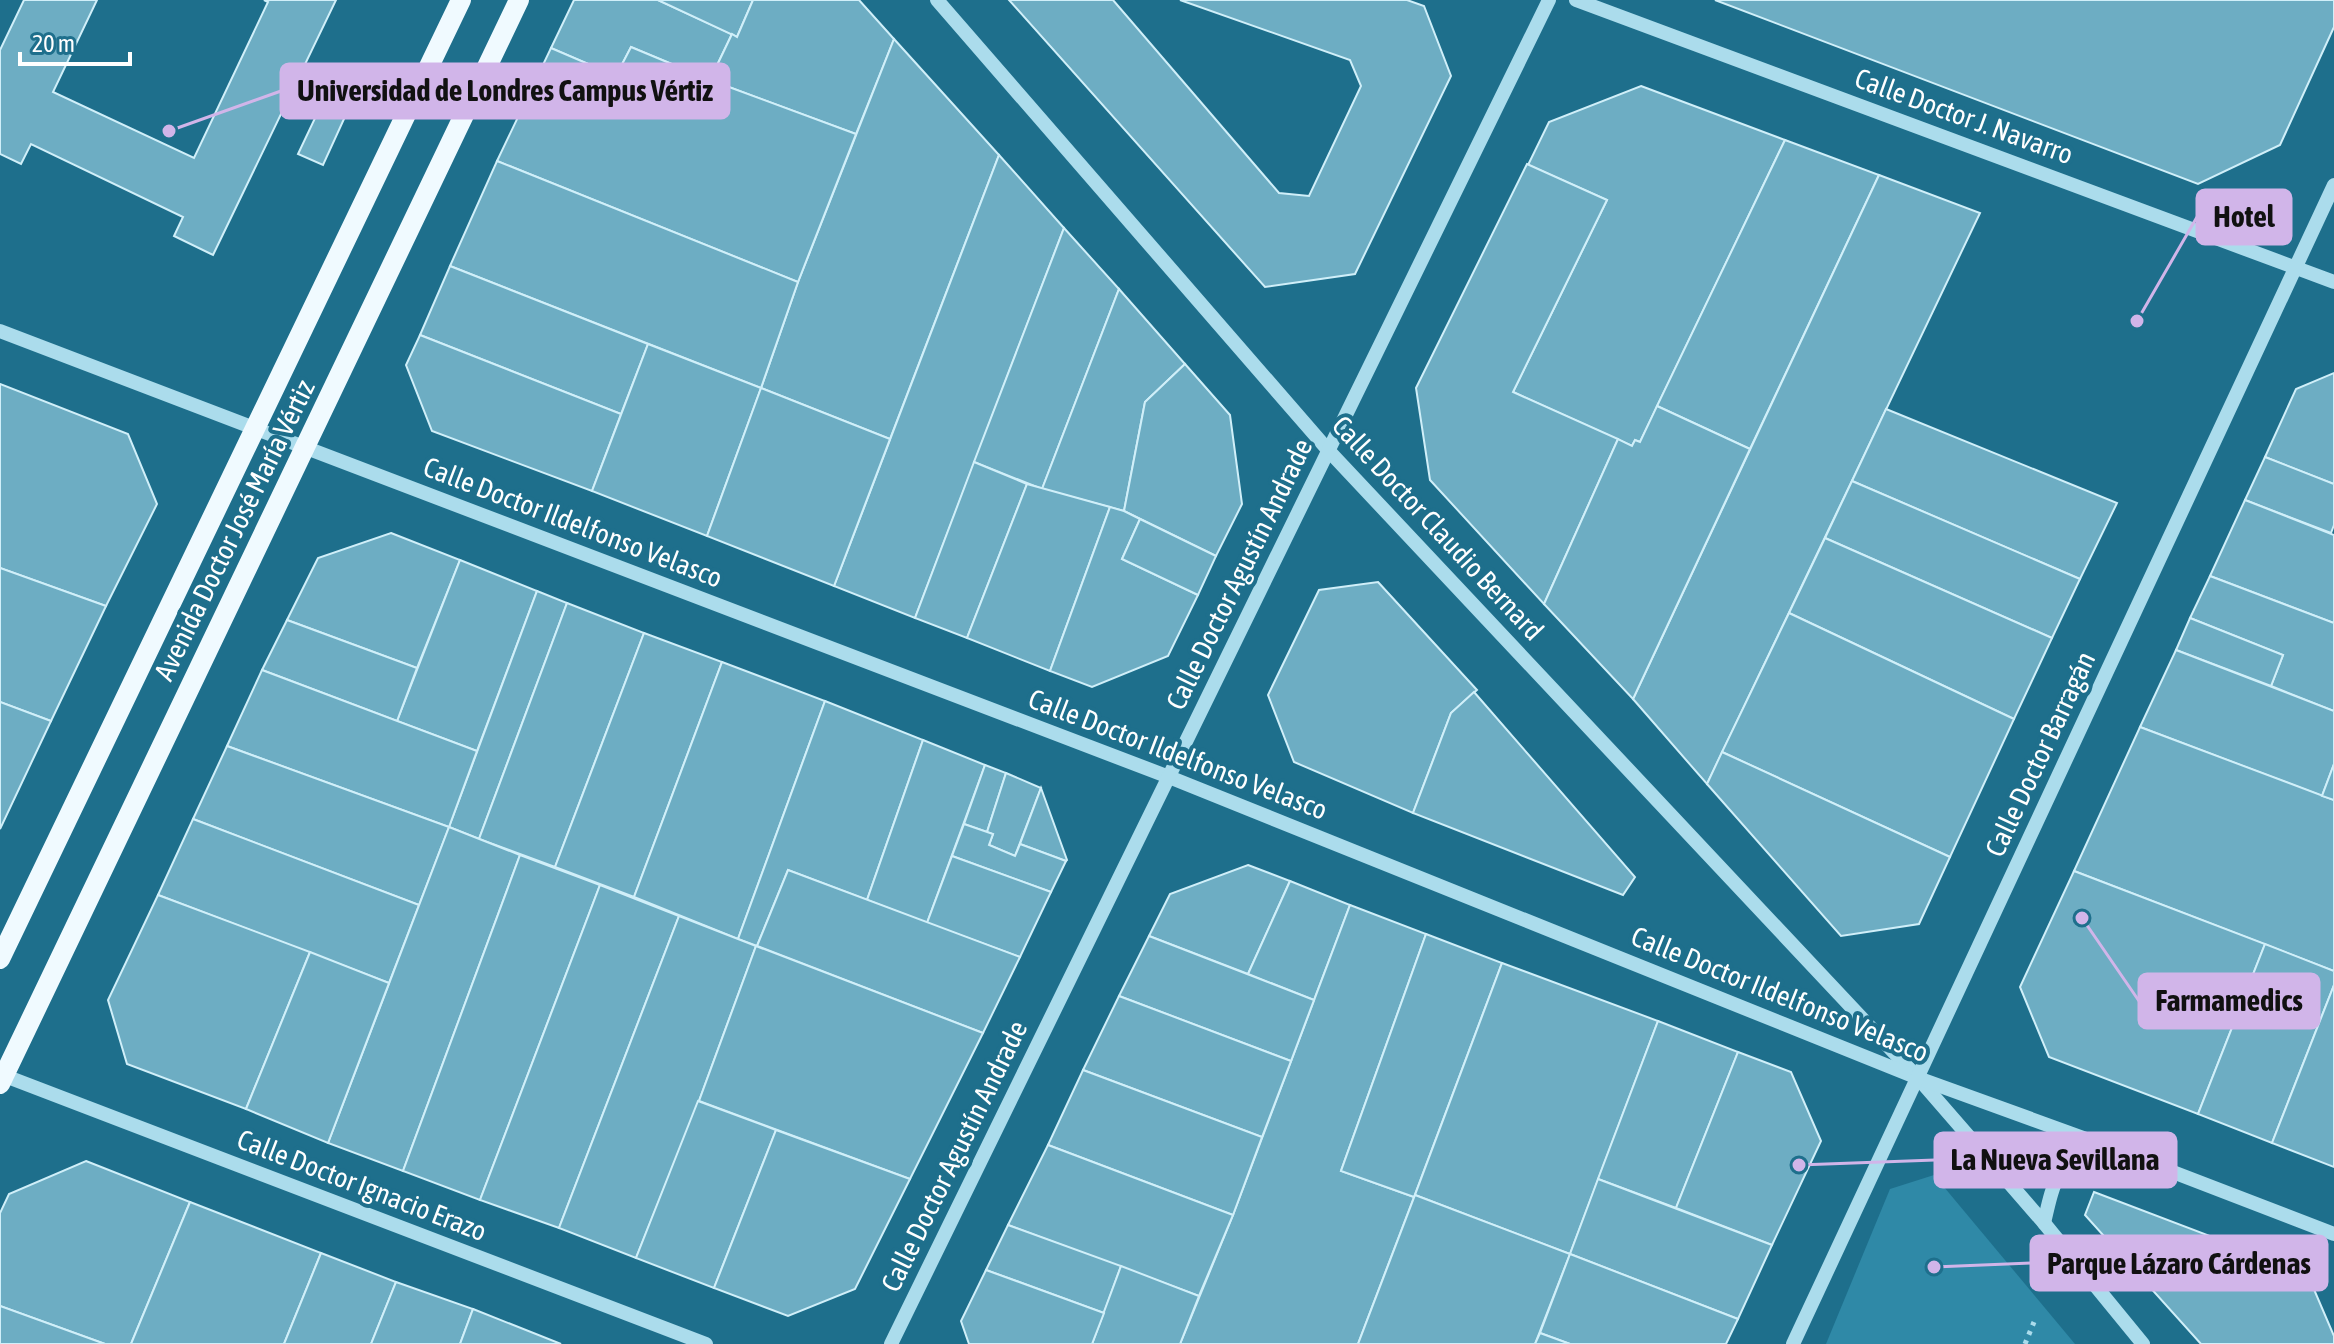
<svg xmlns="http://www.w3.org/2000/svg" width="2334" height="1344" viewBox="0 0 2334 1344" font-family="'Asap Condensed',sans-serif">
<rect width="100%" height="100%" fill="#1e6f8c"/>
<path fill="#2f89a7" d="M1934,1175L2075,1344H1826L1890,1189Z"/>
<g fill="#6dadc3" stroke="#d0eff9" stroke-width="2">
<path d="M24,0H97L53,92L194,158L268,2L264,0H336L213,255L174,236L183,217L31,144L21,164L0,154V50Z"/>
<path d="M574,0H658L732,34L710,80L631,47L616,76L551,48Z"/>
<path d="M658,0H753L737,37Z"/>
<path d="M753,0H859L894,39L856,134L710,80L732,34L737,37Z"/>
<path d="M1009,0H1113L1279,193L1309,196L1361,86L1350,60L1180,0H1407L1424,6L1451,76L1355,274L1265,287Z"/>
<path d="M1715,0H2334V27L2280,145L2198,184Z"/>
<path d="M894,39L999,155L890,439L761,388L798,282Z"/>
<path d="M631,47L710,80L856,134L798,282L497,161L551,48L616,76Z"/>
<path d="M1641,86L1785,140L1640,442L1635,440L1632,446L1513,392L1607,200L1528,165L1549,122Z"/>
<path d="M325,97L349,108L323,165L298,154Z"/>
<path d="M1785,140L1879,175L1750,449L1657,406Z"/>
<path d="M999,155L1064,228L915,618L834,586Z"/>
<path d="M497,161L798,282L761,388L450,266Z"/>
<path d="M1527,164L1607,200L1513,392L1618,439L1544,604L1430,480L1416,388Z"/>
<path d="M1879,175L1980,213L1707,784L1633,699Z"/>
<path d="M1064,228L1119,289L1042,489L974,462Z"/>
<path d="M450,266L648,344L621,414L420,335Z"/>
<path d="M1119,289L1185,364L1145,402L1124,511L1042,489Z"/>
<path d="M420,335L621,414L592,491L432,431L406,365Z"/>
<path d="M648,344L761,388L707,536L592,491Z"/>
<path d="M1185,364L1230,415L1242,504L1216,556L1124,511L1145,402Z"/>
<path d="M2334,373V484L2265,457L2296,389Z"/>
<path d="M0,384L128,434L157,504L106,606L0,568Z"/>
<path d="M761,388L890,439L834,586L707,536Z"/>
<path d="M1657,406L1750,449L1633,699L1544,604L1618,439L1632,446L1635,440L1640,442Z"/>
<path d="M1886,409L2117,503L2080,579L1852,481Z"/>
<path d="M2265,457L2334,484V525L2331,533L2245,500Z"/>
<path d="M974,462L1027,484L967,638L915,618Z"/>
<path d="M1852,481L2080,579L2052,638L1825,538Z"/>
<path d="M1027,484L1110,507L1050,671L967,638Z"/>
<path d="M2245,500L2334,535V623L2210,576Z"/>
<path d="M1110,507L1124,511L1140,519L1122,559L1198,595L1168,656L1092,687L1050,671Z"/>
<path d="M1140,519L1216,556L1198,595L1122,559Z"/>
<path d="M391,533L460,560L417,668L287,620L318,558Z"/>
<path d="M1825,538L2052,638L2014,719L1789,613Z"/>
<path d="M460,560L537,591L477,751L397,721Z"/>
<path d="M0,568L106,606L51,721L0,702Z"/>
<path d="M2210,576L2334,623V711L2271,686L2283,655L2190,618Z"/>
<path d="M1378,582L1477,690L1451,713L1413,813L1294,762L1268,695L1319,590Z"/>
<path d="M537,591L567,603L479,839L449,827Z"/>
<path d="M567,603L644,633L555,867L479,839Z"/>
<path d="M1789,613L2014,719L1950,857L1722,752Z"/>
<path d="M2190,618L2283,655L2271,686L2176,650Z"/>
<path d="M287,620L417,668L397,721L262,670Z"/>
<path d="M644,633L722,662L634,897L555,867Z"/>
<path d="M2176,650L2334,711V764L2322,796L2140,727Z"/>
<path d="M722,662L825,701L738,939L634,897Z"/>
<path d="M262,670L477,751L449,827L227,746Z"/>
<path d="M1474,692L1635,877L1623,895L1413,813L1451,713Z"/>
<path d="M825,701L923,740L867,900L788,870L757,946L738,939Z"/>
<path d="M0,702L51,721L0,829Z"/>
<path d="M2140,727L2334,800V971L2074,871Z"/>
<path d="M923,740L985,765L927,923L867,900Z"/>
<path d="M227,746L449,827L419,905L193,819Z"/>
<path d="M1722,752L1950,857L1919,924L1841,936L1707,784Z"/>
<path d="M2334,764V800L2322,796Z"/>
<path d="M985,765L1006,773L987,832L964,824Z"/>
<path d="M1006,773L1041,788L1015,856L989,845L993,834L987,832Z"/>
<path d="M1041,788L1067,860L1066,861L1020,844Z"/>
<path d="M193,819L419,905L389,983L158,895Z"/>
<path d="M964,824L993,834L989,845L1015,856L1020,844L1066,861L1051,892L952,856Z"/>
<path d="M449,827L520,855L403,1171L328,1143Z"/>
<path d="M520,855L600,885L480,1200L403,1171Z"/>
<path d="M952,856L1051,892L1020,957L927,923Z"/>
<path d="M1248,865L1290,881L1248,974L1149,936L1170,894Z"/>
<path d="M788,870L1020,957L983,1033L757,946Z"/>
<path d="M2074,871L2265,944L2198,1114L2049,1057L2020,987Z"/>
<path d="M1290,881L1350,905L1314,1000L1248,974Z"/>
<path d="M600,885L679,916L559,1228L480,1200Z"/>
<path d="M158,895L310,952L246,1109L127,1064L108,1000Z"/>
<path d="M1350,905L1426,934L1341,1171L1414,1197L1358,1344H1180L1233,1215Z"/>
<path d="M679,916L756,946L699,1101L636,1258L559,1228Z"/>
<path d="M1426,934L1502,963L1414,1197L1341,1171Z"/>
<path d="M1149,936L1314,1000L1291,1061L1119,996Z"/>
<path d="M2265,944L2334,971V985L2272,1143L2198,1114Z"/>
<path d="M756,946L983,1033L910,1179L699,1101Z"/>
<path d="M310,952L389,983L328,1143L246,1109Z"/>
<path d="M1502,963L1658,1021L1570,1254L1415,1195Z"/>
<path d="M2334,985V1167L2272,1143Z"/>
<path d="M1119,996L1291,1061L1262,1137L1083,1070Z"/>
<path d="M1658,1021L1738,1052L1676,1208L1598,1179Z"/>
<path d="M1738,1052L1791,1072L1821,1141L1772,1245L1676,1208Z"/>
<path d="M1083,1070L1262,1137L1233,1215L1048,1145Z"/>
<path d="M698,1101L776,1130L714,1288L636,1258Z"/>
<path d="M776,1130L910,1179L855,1289L788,1316L714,1288Z"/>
<path d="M1048,1145L1233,1215L1199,1296L1008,1225Z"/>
<path d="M86,1161L190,1202L131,1344H105L0,1306V1213L9,1194Z"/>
<path d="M1598,1179L1772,1245L1738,1319L1570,1254Z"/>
<path d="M2094,1192L2307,1273L2334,1336V1344H2201L2085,1215Z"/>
<path d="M1415,1195L1570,1254L1535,1344H1358Z"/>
<path d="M190,1202L321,1253L284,1344H131Z"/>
<path d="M1008,1225L1121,1266L1104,1313L986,1270Z"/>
<path d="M321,1253L396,1282L371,1344H284Z"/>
<path d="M1570,1254L1738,1319L1726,1344H1570L1540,1333Z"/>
<path d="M1121,1266L1199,1296L1180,1344H1092Z"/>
<path d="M986,1270L1104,1313L1092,1344H969L961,1321Z"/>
<path d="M396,1282L473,1309L460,1344H371Z"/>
<path d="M0,1306L105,1344H0Z"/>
<path d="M473,1309L561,1344H460Z"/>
<path d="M1540,1333L1570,1344H1535Z"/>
</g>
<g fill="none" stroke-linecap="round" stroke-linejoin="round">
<path stroke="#abdcec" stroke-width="5" stroke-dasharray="4 6" stroke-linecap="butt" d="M2025,1344L2034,1322"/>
<g stroke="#abdcec" stroke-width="14">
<path d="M937,0L1328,450L1918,1078L2044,1223L2143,1344"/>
<path d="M1576,0L2334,282"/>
<path d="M0,331L1169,777L1918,1078L2100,1144L2334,1234"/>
<path d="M0,1074L706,1344"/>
<path d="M2044,1223C2054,1179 2057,1163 2100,1144"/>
<path d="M891,1344L1549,0"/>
<path d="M1793,1344L2334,185"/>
</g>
<g stroke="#f0faff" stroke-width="20">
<path d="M0,959L461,0"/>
<path d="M0,1084L519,0"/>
</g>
</g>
<g text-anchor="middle" stroke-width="8" stroke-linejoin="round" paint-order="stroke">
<g font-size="28" fill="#fff" stroke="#1e6f8c">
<text transform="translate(1964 116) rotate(20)" y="10">Calle Doctor J. Navarro</text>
<text transform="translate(573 522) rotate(21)" y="10">Calle Doctor Ildelfonso Velasco</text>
<text transform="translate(1438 528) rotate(47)" y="10">Calle Doctor Claudio Bernard</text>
<text transform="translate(234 530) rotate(-64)" y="10">Avenida Doctor José María Vértiz</text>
<text transform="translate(1239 574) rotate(-64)" y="10">Calle Doctor Agustín Andrade</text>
<text transform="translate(1178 754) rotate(21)" y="10">Calle Doctor Ildelfonso Velasco</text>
<text transform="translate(2040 754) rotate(-65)" y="10">Calle Doctor Barragán</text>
<text transform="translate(1780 994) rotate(22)" y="10">Calle Doctor Ildelfonso Velasco</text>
<text transform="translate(954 1156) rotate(-64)" y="10">Calle Doctor Agustín Andrade</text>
<text transform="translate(362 1185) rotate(21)" y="10">Calle Doctor Ignacio Erazo</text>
</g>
</g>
<path fill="none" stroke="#d1b5e9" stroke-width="3" d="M169 131L281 91M2137 321L2197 217M2082 918L2139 1001M1799 1165L1935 1160M1934 1267L2031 1263"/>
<g fill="#d1b5e9" stroke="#1e6f8c" stroke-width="3">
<circle cx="169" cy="131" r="8"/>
<circle cx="2137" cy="321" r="8"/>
<circle cx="2082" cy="918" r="8"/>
<circle cx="1799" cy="1165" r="8"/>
<circle cx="1934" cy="1267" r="8"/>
</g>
<g fill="#d1b5e9" stroke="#d1b5e9" stroke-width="3">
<rect x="281" y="64" width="448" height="54" rx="8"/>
<rect x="2197" y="190" width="94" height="54" rx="8"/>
<rect x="2139" y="974" width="180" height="54" rx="8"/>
<rect x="1935" y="1133" width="241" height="54" rx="8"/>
<rect x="2031" y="1236" width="296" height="54" rx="8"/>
</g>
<g font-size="30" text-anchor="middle" font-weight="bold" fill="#111">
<text x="505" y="101">Universidad de Londres Campus Vértiz</text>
<text x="2244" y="227">Hotel</text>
<text x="2229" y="1011">Farmamedics</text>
<text x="2055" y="1170">La Nueva Sevillana</text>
<text x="2179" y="1274">Parque Lázaro Cárdenas</text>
</g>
<path d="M20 52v12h110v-12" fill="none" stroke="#ffffff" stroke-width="4"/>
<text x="32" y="52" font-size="24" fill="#ffffff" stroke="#1e6f8c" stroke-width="6" paint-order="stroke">20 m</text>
</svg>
